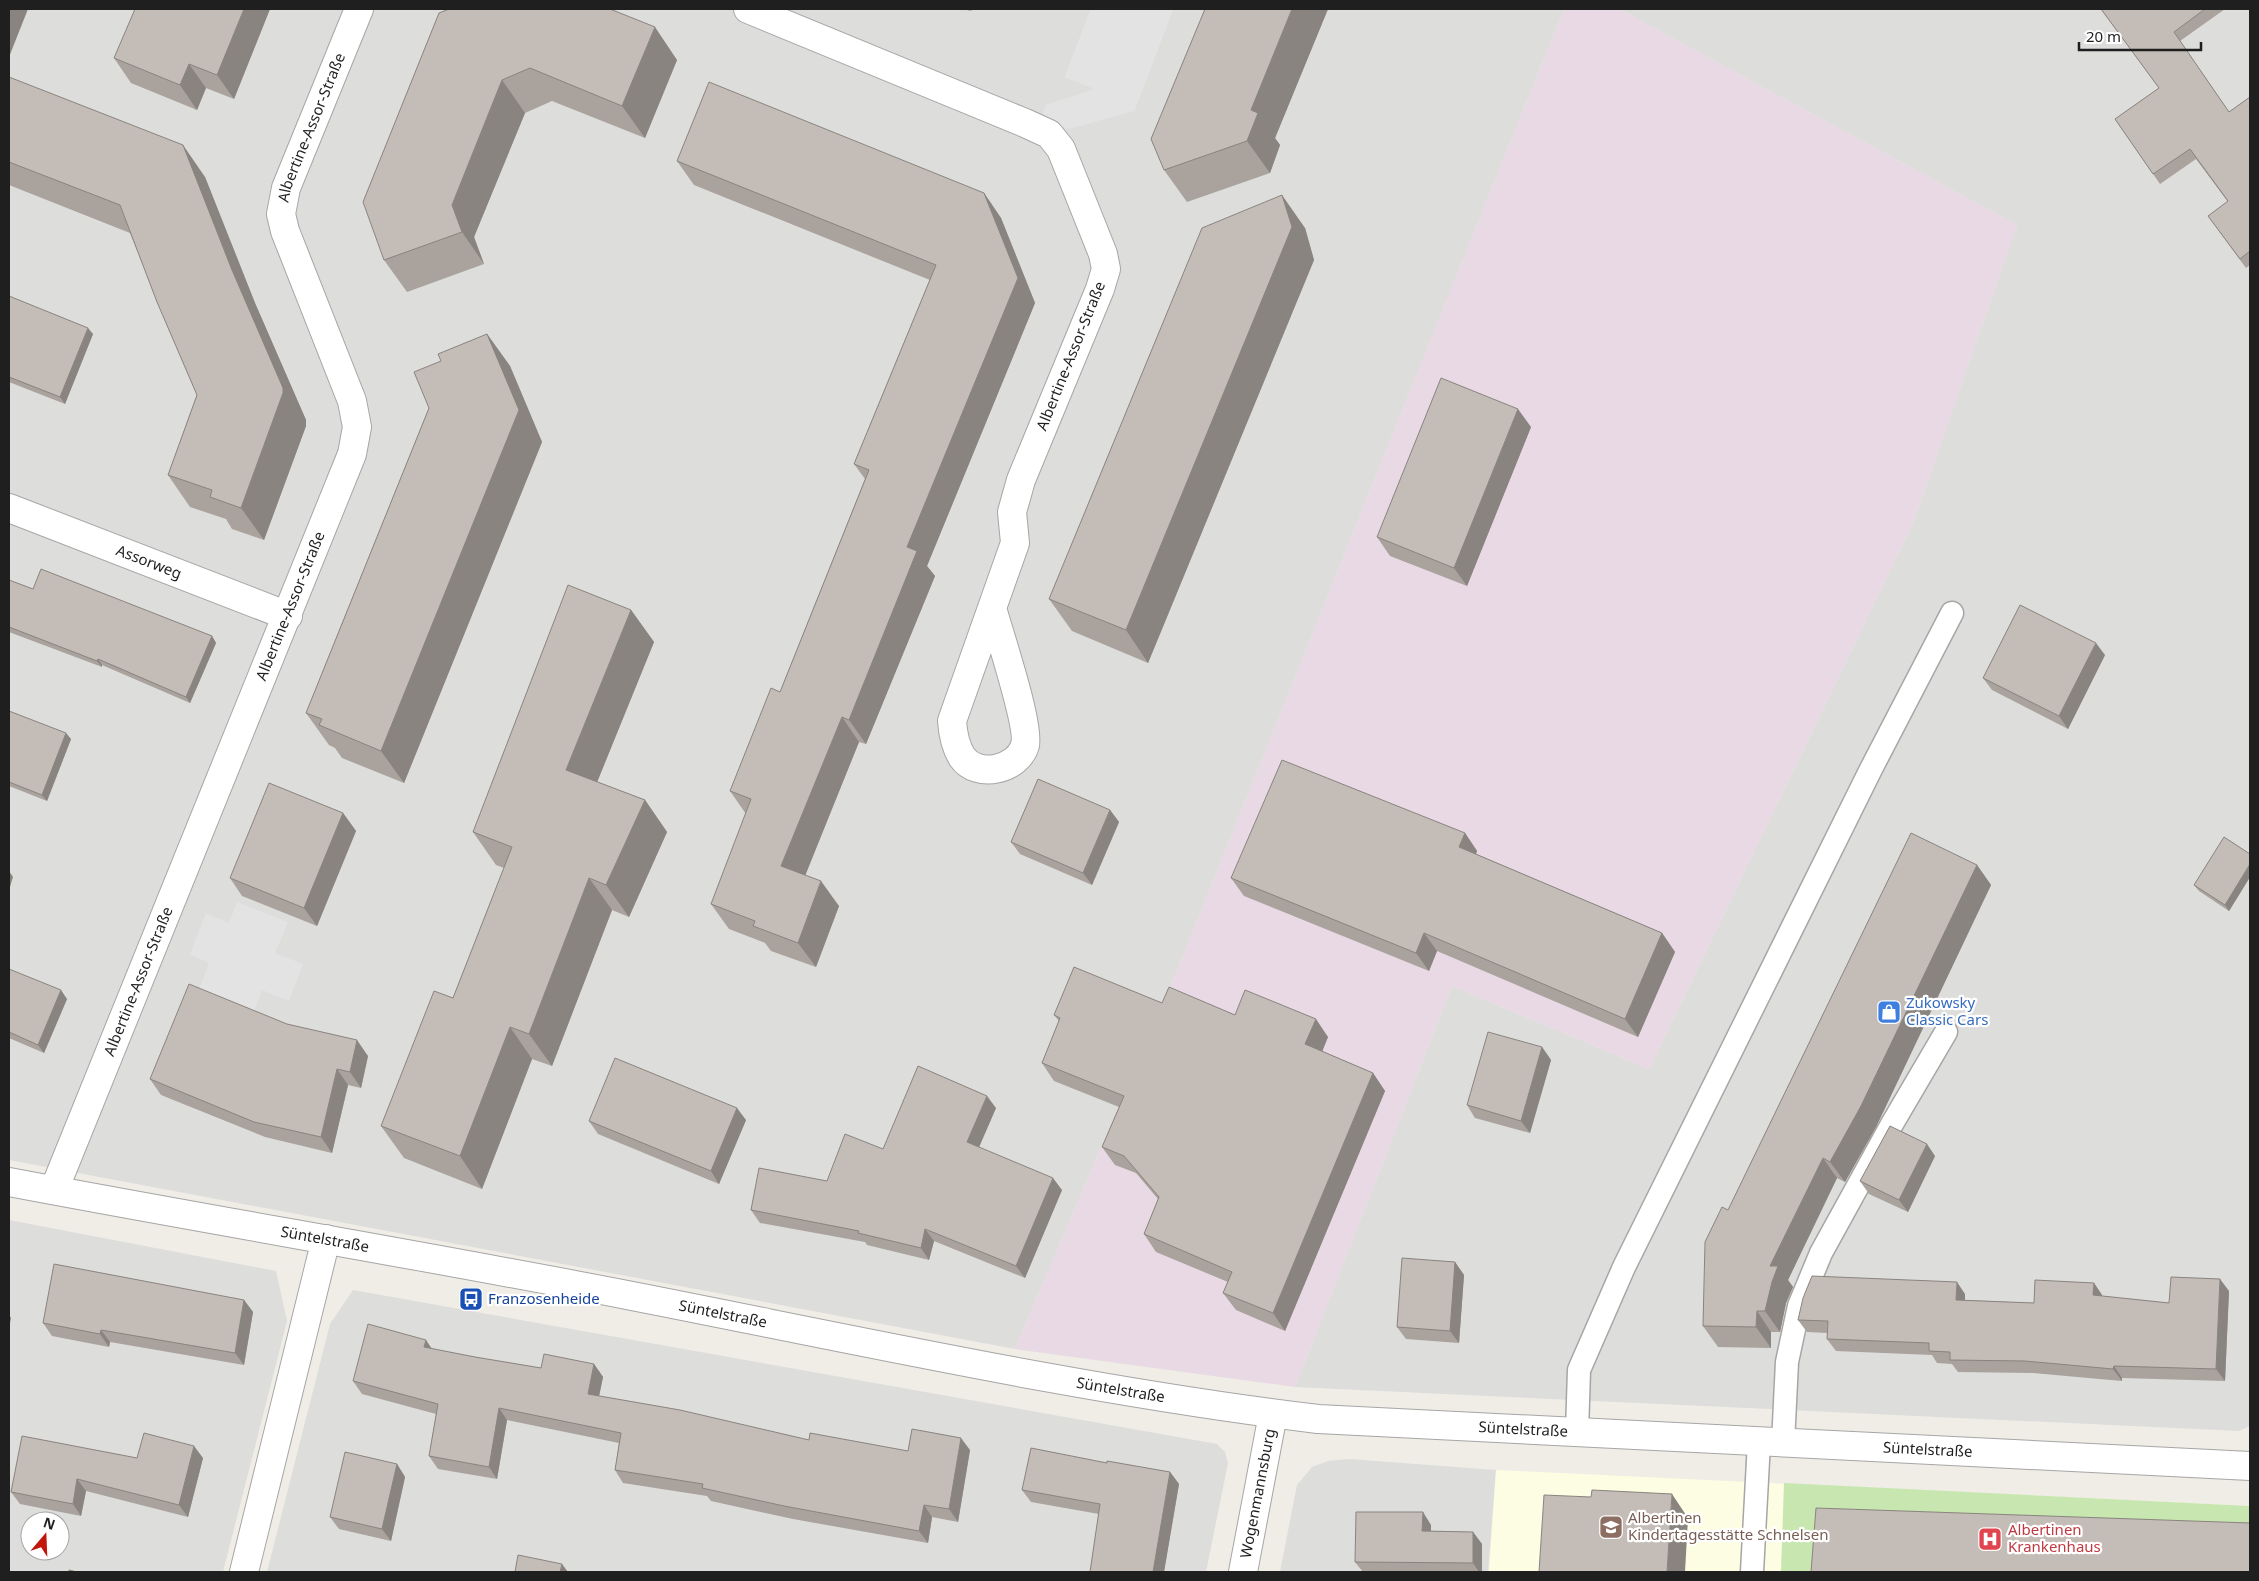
<svg xmlns="http://www.w3.org/2000/svg" width="2259" height="1581" viewBox="0 0 2259 1581" font-family="'Noto Sans',sans-serif">
<rect width="100%" height="100%" fill="#efede6"/>
<g fill="#dddddc" fill-rule="evenodd">
<path d="M9,9H1091L1065,77L1096,89L1047,105L1134,111L1173,9H1564L1179,966L1015,1349L9,1160Z"/>
<path d="M1619,9H2250V1426L2239,1431L1295,1387L1452,986L1649,1069L1913,523L2017,225Z"/>
<path d="M9,1220L276,1271L287,1321L223,1572H9ZM30,1521H60V1551H30Z"/>
<path d="M353,1290L1217,1444L1225,1452L1228,1463L1206,1572H267L330,1324Z"/>
<path d="M1349,1459L1496,1470L1488,1572H1280L1297,1485L1312,1467L1328,1461Z"/>
</g>
<path fill="#e8d9e4" d="M1564,9H1619L2017,225L1913,523L1649,1069L1452,986L1295,1387L1015,1349L1179,966Z"/>
<path fill="#fcfde2" d="M1496,1470L2250,1506V1572H1489Z"/>
<path fill="#c8e6b0" d="M1784,1483L2250,1506V1531L1818,1572H1781Z"/>
<g fill="#e3e3e3">
<path d="M1091,9H1173L1134,111L1069,129L1041,117L1046,105L1095,89L1065,77Z"/>
<path d="M237,902L288,922L275,953L303,964L289,1001L262,990L252,1017L197,995L209,963L190,954L206,913L229,923Z"/>
</g>
<g fill="none" stroke-linecap="round" stroke-linejoin="round">
<g stroke="#a6a6a6" stroke-width="25">
<g id="service">
<path d="M1577,1432L1579,1370L1624,1267L1871,769L1952,613"/>
<path d="M1783,1443L1787,1362L1799,1306L1821,1253L1892,1124L1946,1032"/>
<path d="M1752,1572L1759,1442"/>
</g>
</g>
<g stroke="#a6a6a6" stroke-width="30">
<g id="minor">
<path d="M748,9L1025,123L1049,134L1061,149L1103,254L1106,269L1100,289L1021,480L1012,512L1015,543L952,721C953,735 955,746 962,757C977,779 1018,770 1025,745C1030,726 999,633 992,608"/>
<path id="s1" d="M9,508L288,616"/>
<path id="s2" d="M54,1190L352,454L357,427L352,401L285,231L281,214L286,188L359,9"/>
<path d="M244,1572L326,1239"/>
<path id="s3" d="M1243,1572L1273,1414"/>
</g>
</g>
<g stroke="#a6a6a6" stroke-width="30">
<g id="tertiary">
<path id="s4" d="M9,1182C215,1221 421,1255 627,1295C857,1340 1086,1391 1318,1419L2250,1466"/>
</g>
</g>
<use href="#service" stroke="#fff" stroke-width="22"/>
<use href="#minor" stroke="#fff" stroke-width="28"/>
<use href="#tertiary" stroke="#fff" stroke-width="28"/>
</g>
<g fill="#a9a29d">
<path d="M270,9L234,99L206,88L197,110L131,83L114,58Z"/>
<path d="M964,9H975L970,11Z"/>
<path d="M1205,9H1328L1275,138L1280,145L1270,173L1187,202L1164,170Z"/>
<path d="M2101,9H2225L2180,41L2229,112L2250,97V265L2246,268L2208,216L2228,202L2196,159L2160,184L2115,119L2159,88Z"/>
<path d="M439,13L677,60L645,138L552,101L525,113L474,237L484,264L407,292L384,260Z"/>
<path d="M9,77L205,177L255,303L306,420V426L264,540L232,529L226,519L190,507L168,475L197,395L130,233L9,185Z"/>
<path d="M677,161L984,193L1001,218L1035,303L927,566L935,576L866,744L859,742L805,875L839,906L816,967L771,951L765,943L729,929L711,904L746,814L730,791L780,692L865,479L854,464L930,280L694,185Z"/>
<path d="M1305,228L1314,260L1148,663L1072,631L1049,599Z"/>
<path d="M9,296L93,334L65,404L9,382Z"/>
<path d="M487,334L510,366L542,442L404,783L342,758L335,748L329,745L306,713L429,408L441,361Z"/>
<path d="M1531,427L1467,586L1390,556L1377,537Z"/>
<path d="M9,580L33,589L212,636L216,643L190,703L102,665V667L9,632Z"/>
<path d="M631,610L654,642L597,782L645,800L667,832L629,917L612,910L552,1066L532,1059L482,1189L404,1158L381,1126L453,998L504,868L496,865L473,832Z"/>
<path d="M2105,655L2068,729L1992,690L1983,678Z"/>
<path d="M9,711L71,739L47,801L9,786Z"/>
<path d="M1110,810L1119,822L1092,885L1020,854L1011,842Z"/>
<path d="M343,813L356,831L317,926L242,896L230,878Z"/>
<path d="M1465,833L1477,851L1476,854L1662,933L1675,952L1638,1037L1437,951L1429,971L1244,896L1231,878Z"/>
<path d="M2250,854V877L2229,911L2199,891L2194,885Z"/>
<path d="M1977,865L1991,885L1876,1127L1845,1182L1837,1178L1788,1280L1793,1287L1786,1303L1780,1332H1771V1348L1718,1347L1703,1326L1728,1210Z"/>
<path d="M9,969L67,999L44,1053L9,1038Z"/>
<path d="M1162,1003L1235,1015L1328,1037L1322,1051L1373,1073L1385,1091L1285,1331L1236,1310L1223,1293L1228,1282L1156,1252L1144,1234L1158,1199L1136,1173L1115,1165L1102,1147L1119,1107L1054,1081L1042,1063L1059,1021L1054,1015Z"/>
<path d="M287,1024L368,1056L361,1088L348,1085L332,1153L265,1137L161,1095L150,1079Z"/>
<path d="M1542,1047L1551,1060L1530,1133L1475,1118L1467,1105Z"/>
<path d="M996,1108L979,1147L1062,1190L1025,1278L934,1241L929,1260L867,1245L865,1242L760,1223L751,1210L827,1181L883,1149Z"/>
<path d="M746,1120L719,1184L598,1134L589,1121Z"/>
<path d="M1935,1156L1908,1212L1869,1194L1860,1181Z"/>
<path d="M1455,1262L1464,1275L1459,1343L1406,1339L1397,1327Z"/>
<path d="M2094,1283L2102,1295V1296L2169,1303L2229,1291L2225,1381L2122,1378V1381L2033,1373L1958,1372L1952,1364L1937,1363L1932,1355L1836,1351L1827,1339L1828,1333L1807,1332L1798,1320L1965,1294V1300L2034,1303Z"/>
<path d="M244,1300L253,1312L244,1365L110,1342L109,1347L52,1336L43,1323Z"/>
<path d="M432,1349L475,1357L541,1368L594,1364L603,1377L599,1396L809,1440L908,1451L970,1450L958,1522L932,1517L928,1543L793,1519L711,1501L707,1496L623,1483L615,1470L619,1443L507,1420L497,1479L438,1469L429,1456L436,1414L362,1394L353,1381Z"/>
<path d="M137,1458H203L188,1517L86,1491L81,1516L20,1504L11,1492Z"/>
<path d="M1107,1463L1170,1472L1179,1484L1164,1572H1090L1099,1514L1031,1502L1022,1490Z"/>
<path d="M397,1464L405,1477L391,1541L339,1529L330,1517Z"/>
<path d="M1431,1525V1531L1473,1532L1482,1544V1572H1363L1355,1562Z"/>
</g>
<g fill="#89847f">
<path d="M9,9H28L9,57Z"/>
<path d="M244,9H270L234,99L217,75Z"/>
<path d="M1292,9H1328L1275,138L1280,145L1270,173L1247,141L1251,110Z"/>
<path d="M655,27L677,60L645,138L622,106Z"/>
<path d="M189,64L206,88L197,110L180,85Z"/>
<path d="M502,80L525,113L474,237L484,264L462,232L452,205Z"/>
<path d="M183,145L205,177L255,303L306,420V426L264,540L241,508Z"/>
<path d="M984,193L1001,218L1035,303L927,566L935,576L866,744L849,720L907,547Z"/>
<path d="M1282,195L1305,228L1314,260L1148,663L1126,630Z"/>
<path d="M88,328L93,334L65,404L60,397Z"/>
<path d="M487,334L510,366L542,442L404,783L381,751Z"/>
<path d="M1518,409L1531,427L1467,586L1454,568Z"/>
<path d="M631,610L654,642L589,802L566,770Z"/>
<path d="M212,636L216,643L190,703L186,697Z"/>
<path d="M2096,643L2105,655L2068,729L2059,716Z"/>
<path d="M98,659L102,665V667L97,661Z"/>
<path d="M842,717L859,742L799,891L781,866Z"/>
<path d="M66,733L71,739L47,801L42,795Z"/>
<path d="M645,800L667,832L629,917L606,885Z"/>
<path d="M1110,810L1119,822L1092,885L1083,873Z"/>
<path d="M343,813L356,831L317,926L304,908Z"/>
<path d="M1465,833L1477,851L1472,865L1459,847Z"/>
<path d="M2250,864V877L2229,911L2225,905Z"/>
<path d="M1977,865L1991,885L1876,1127L1845,1182L1830,1162Z"/>
<path d="M9,871L13,877L9,890Z"/>
<path d="M589,878L612,910L552,1066L529,1034Z"/>
<path d="M821,881L839,906L816,967L798,943Z"/>
<path d="M1424,933L1437,951L1429,971L1416,953Z"/>
<path d="M1662,933L1675,952L1638,1037L1625,1019Z"/>
<path d="M61,990L67,999L44,1053L38,1045Z"/>
<path d="M1316,1019L1328,1037L1318,1062L1305,1044Z"/>
<path d="M510,1027L532,1059L482,1189L460,1156Z"/>
<path d="M357,1040L368,1056L361,1088L350,1072Z"/>
<path d="M1542,1047L1551,1060L1530,1133L1521,1121Z"/>
<path d="M337,1069L348,1085L332,1153L321,1137Z"/>
<path d="M1373,1073L1385,1091L1285,1331L1273,1313Z"/>
<path d="M987,1096L996,1108L976,1154L967,1142Z"/>
<path d="M737,1108L746,1120L719,1184L711,1171Z"/>
<path d="M1927,1144L1935,1156L1908,1212L1899,1200Z"/>
<path d="M1823,1158L1837,1178L1788,1280L1793,1287L1786,1303L1780,1332L1765,1311L1770,1266Z"/>
<path d="M1053,1178L1062,1190L1025,1278L1016,1266Z"/>
<path d="M925,1229L934,1241L929,1260L921,1248Z"/>
<path d="M1455,1262L1464,1275L1459,1343L1450,1331Z"/>
<path d="M2220,1279L2229,1291L2225,1381L2216,1369Z"/>
<path d="M1957,1282L1965,1294V1312L1956,1300Z"/>
<path d="M2094,1283L2102,1295L2101,1308L2093,1295Z"/>
<path d="M244,1300L253,1312L244,1365L235,1353Z"/>
<path d="M1757,1311L1771,1332V1348L1756,1327Z"/>
<path d="M9,1315L11,1318L9,1329Z"/>
<path d="M101,1330L110,1342L109,1347L100,1334Z"/>
<path d="M426,1340L434,1352L424,1347Z"/>
<path d="M594,1364L603,1377L597,1406L588,1394Z"/>
<path d="M2114,1366L2122,1378V1381L2113,1369Z"/>
<path d="M499,1408L507,1420L497,1479L489,1467Z"/>
<path d="M961,1438L970,1450L958,1522L949,1509Z"/>
<path d="M194,1446L203,1458L188,1517L179,1505Z"/>
<path d="M397,1464L405,1477L391,1541L382,1529Z"/>
<path d="M1170,1472L1179,1484L1164,1572H1153Z"/>
<path d="M77,1479L86,1491L81,1516L73,1504Z"/>
<path d="M1672,1494L1688,1518L1685,1572H1667Z"/>
<path d="M924,1505L932,1517L928,1543L919,1531Z"/>
<path d="M1423,1512L1431,1525V1543L1422,1531Z"/>
<path d="M1473,1532L1482,1544V1572H1479L1473,1563Z"/>
<path d="M562,1564L568,1572H560Z"/>
</g>
<g fill="#c4bcb6" stroke="#89847f">
<path d="M135,9H244L217,75L189,64L180,85L114,58Z"/>
<path d="M449,9H610L655,27L622,106L530,68L502,80L452,205L462,232L384,260L363,202L439,13Z"/>
<path d="M1205,9H1292L1251,110L1258,113L1247,141L1164,170L1151,139Z"/>
<path d="M2101,9H2205L2174,32L2229,112L2250,97V251L2240,259L2208,216L2228,201L2190,149L2153,174L2115,119L2159,88Z"/>
<path d="M9,77L183,145L232,270L283,388V393L241,508L210,497L212,490L168,475L197,395L157,302L120,205L9,162Z"/>
<path d="M709,82L984,193L1018,278L907,547L917,551L849,720L842,717L781,866L821,881L798,943L753,926L755,921L711,904L751,799L730,791L771,688L780,692L869,470L854,464L936,265L677,161Z"/>
<path d="M1282,195L1292,227L1126,630L1049,599L1202,228Z"/>
<path d="M9,296L88,328L60,397L9,377Z"/>
<path d="M487,334L519,410L381,751L319,725L322,719L306,713L429,408L414,372L441,361L438,354Z"/>
<path d="M1441,378L1518,409L1454,568L1377,537Z"/>
<path d="M41,569L212,636L186,697L98,659L97,661L9,627V580L33,589Z"/>
<path d="M568,585L631,610L566,770L645,800L606,885L589,878L529,1034L510,1027L460,1156L381,1126L434,991L453,998L512,847L473,832Z"/>
<path d="M2020,605L2096,643L2059,716L1983,678Z"/>
<path d="M9,711L66,733L42,795L9,782Z"/>
<path d="M1282,760L1465,833L1459,847L1662,933L1625,1019L1424,933L1416,953L1231,878Z"/>
<path d="M1038,779L1110,810L1083,873L1011,842Z"/>
<path d="M269,783L343,813L304,908L230,878Z"/>
<path d="M1911,833L1977,865L1861,1106L1830,1162L1823,1158L1770,1266H1778L1772,1282L1765,1311H1757L1756,1327L1703,1326L1705,1242L1722,1207L1728,1210Z"/>
<path d="M2224,837L2250,854V864L2225,905L2194,885Z"/>
<path d="M1074,967L1162,1003L1169,987L1235,1015L1245,990L1316,1019L1305,1044L1373,1073L1273,1313L1223,1293L1232,1272L1144,1234L1159,1197L1124,1156L1102,1147L1124,1096L1042,1063L1060,1018L1054,1015Z"/>
<path d="M9,969L61,990L38,1045L9,1032Z"/>
<path d="M189,984L287,1024L357,1040L350,1072L337,1069L321,1137L254,1122L150,1079Z"/>
<path d="M1488,1032L1542,1047L1521,1121L1467,1105Z"/>
<path d="M615,1058L737,1108L711,1171L589,1121Z"/>
<path d="M918,1066L987,1096L967,1142L1053,1178L1016,1266L925,1229L921,1248L858,1233L859,1231L751,1210L759,1168L827,1181L845,1134L883,1149Z"/>
<path d="M1890,1126L1927,1144L1899,1200L1860,1181Z"/>
<path d="M1402,1258L1455,1262L1450,1331L1397,1327Z"/>
<path d="M54,1264L244,1300L235,1353L101,1330L100,1334L43,1323Z"/>
<path d="M1812,1276L1957,1282L1956,1300L2034,1303L2035,1280L2094,1283L2093,1295L2169,1303L2171,1277L2220,1279L2216,1369L2114,1366L2113,1369L2025,1361L1950,1360V1352L1929,1351V1343L1827,1339L1828,1321L1798,1320L1803,1298Z"/>
<path d="M368,1324L426,1340L424,1347L475,1357L541,1368L544,1354L594,1364L588,1394L680,1410L809,1440L810,1433L908,1451L912,1429L961,1438L949,1509L924,1505L919,1531L784,1506L702,1488L703,1484L615,1470L621,1433L499,1408L489,1467L429,1456L438,1404L353,1381Z"/>
<path d="M144,1433L194,1446L179,1505L77,1479L73,1504L11,1492L22,1436L137,1458Z"/>
<path d="M1031,1448L1107,1463V1461L1170,1472L1153,1572H1090L1100,1504L1022,1490Z"/>
<path d="M345,1452L397,1464L382,1529L330,1517Z"/>
<path d="M1592,1490L1672,1494L1667,1572H1539L1544,1495L1591,1497Z"/>
<path d="M1816,1508L2250,1523V1572H1811Z"/>
<path d="M1356,1512H1423L1422,1531L1473,1532V1563L1355,1562Z"/>
<path d="M518,1555L562,1564L560,1572H515Z"/>
<path d="M69,1570L77,1572H69Z"/>
</g>
<defs>
<g id="shop-square" transform="scale(1.25)"><rect x="-9" y="-9" width="18" height="18" rx="4" fill="#3f7fe0" stroke="#fff"/><path d="M-5-2.5h2.3a2.7 3.5 0 0 1 5.4 0H5L5.5 6h-11ZM-1.5-2.5h3a1.5 2.3 0 0 0-3 0Z" fill="#fff"/></g>
<g id="bus-square" transform="scale(1.25)"><rect x="-9" y="-9" width="18" height="18" rx="4" fill="#1a4fb4" stroke="#fff"/><path d="M-5-6H5V4H4V6H2V4H-2V6H-4V4H-5ZM-3.5-4V0h7V-4ZM-3.5 1.2v1.5H-2V1.2ZM2 1.2v1.5H3.5V1.2Z" fill="#fff"/></g>
<g id="school-square" transform="scale(1.25)"><rect x="-9" y="-9" width="18" height="18" rx="4" fill="#8d6e63" stroke="#fff"/><path d="M0-5L7-2L0 1L-7-2ZM-4 1L0 2.5L4 1V4Q0 6-4 4Z" fill="#fff"/></g>
<g id="hospital-square" transform="scale(1.25)"><rect x="-9" y="-9" width="18" height="18" rx="4" fill="#e0444e" stroke="#fff"/><path d="M-5-5h3v3.5h4V-5h3V5h-3V1.5h-4V5h-3Z" fill="#fff"/></g>
</defs>
<g fill-rule="evenodd">
<use href="#shop-square" x="1889" y="1012"/>
<use href="#bus-square" x="471" y="1299"/>
<use href="#school-square" x="1611" y="1527"/>
<use href="#hospital-square" x="1990" y="1539"/>
</g>
<g text-anchor="middle" stroke-width="4.5" stroke-linejoin="round" paint-order="stroke">
<g font-size="15" fill="#1f1f1f" stroke="#fff">
<text dy="5" stroke="none"><textPath href="#s2" startOffset="1140">Albertine-Assor-Straße</textPath></text>
<text transform="translate(1071 356) rotate(-68)" y="5">Albertine-Assor-Straße</text>
<text dy="5" stroke="none"><textPath href="#s1" startOffset="150">Assorweg</textPath></text>
<text dy="5" stroke="none"><textPath href="#s2" startOffset="630">Albertine-Assor-Straße</textPath></text>
<text dy="5" stroke="none"><textPath href="#s2" startOffset="225">Albertine-Assor-Straße</textPath></text>
<text dy="5" stroke="none"><textPath href="#s4" startOffset="321">Süntelstraße</textPath></text>
<text dy="5" stroke="none"><textPath href="#s4" startOffset="726">Süntelstraße</textPath></text>
<text dy="5" stroke="none"><textPath href="#s4" startOffset="1131">Süntelstraße</textPath></text>
<text dy="5" stroke="none"><textPath href="#s4" startOffset="1536">Süntelstraße</textPath></text>
<text dy="5" stroke="none"><textPath href="#s4" startOffset="1941">Süntelstraße</textPath></text>
<text dy="5" stroke="none"><textPath href="#s3" startOffset="80">Wogenmannsburg</textPath></text>
</g>
<g font-size="15" fill="#366cbe" stroke="#fff" text-anchor="start">
<text x="1906" y="1008">Zukowsky<tspan x="1906" dy="17">Classic Cars</tspan></text>
</g>
<g font-size="15" fill="#164399" stroke="#fff" text-anchor="start">
<text x="488" y="1304">Franzosenheide</text>
</g>
<g font-size="15" fill="#785e54" stroke="#fff" text-anchor="start">
<text x="1628" y="1523">Albertinen<tspan x="1628" dy="17">Kindertagesstätte Schnelsen</tspan></text>
</g>
<g font-size="15" fill="#be3a42" stroke="#fff" text-anchor="start">
<text x="2008" y="1535">Albertinen<tspan x="2008" dy="17">Krankenhaus</tspan></text>
</g>
</g>
<rect width="2259" height="1581" fill="none" stroke="#1f1f1f" stroke-width="20"/>
<g transform="translate(45 1536) rotate(19)"><circle r="24" fill="#ffffff" stroke="#a5a5a5"/>
<path d="M0-4L9 19L0 12L-9 19Z" fill="#c2160d"/>
<text y="-8" font-size="14" font-weight="bold" text-anchor="middle" fill="#1f1f1f">N</text>
</g>
<path d="M2079 42v8h122v-8" fill="none" stroke="#1f1f1f" stroke-width="2.5"/>
<text x="2086" y="42" font-size="15" fill="#1f1f1f" stroke="#ffffff" stroke-width="4" paint-order="stroke">20 m</text>
</svg>
